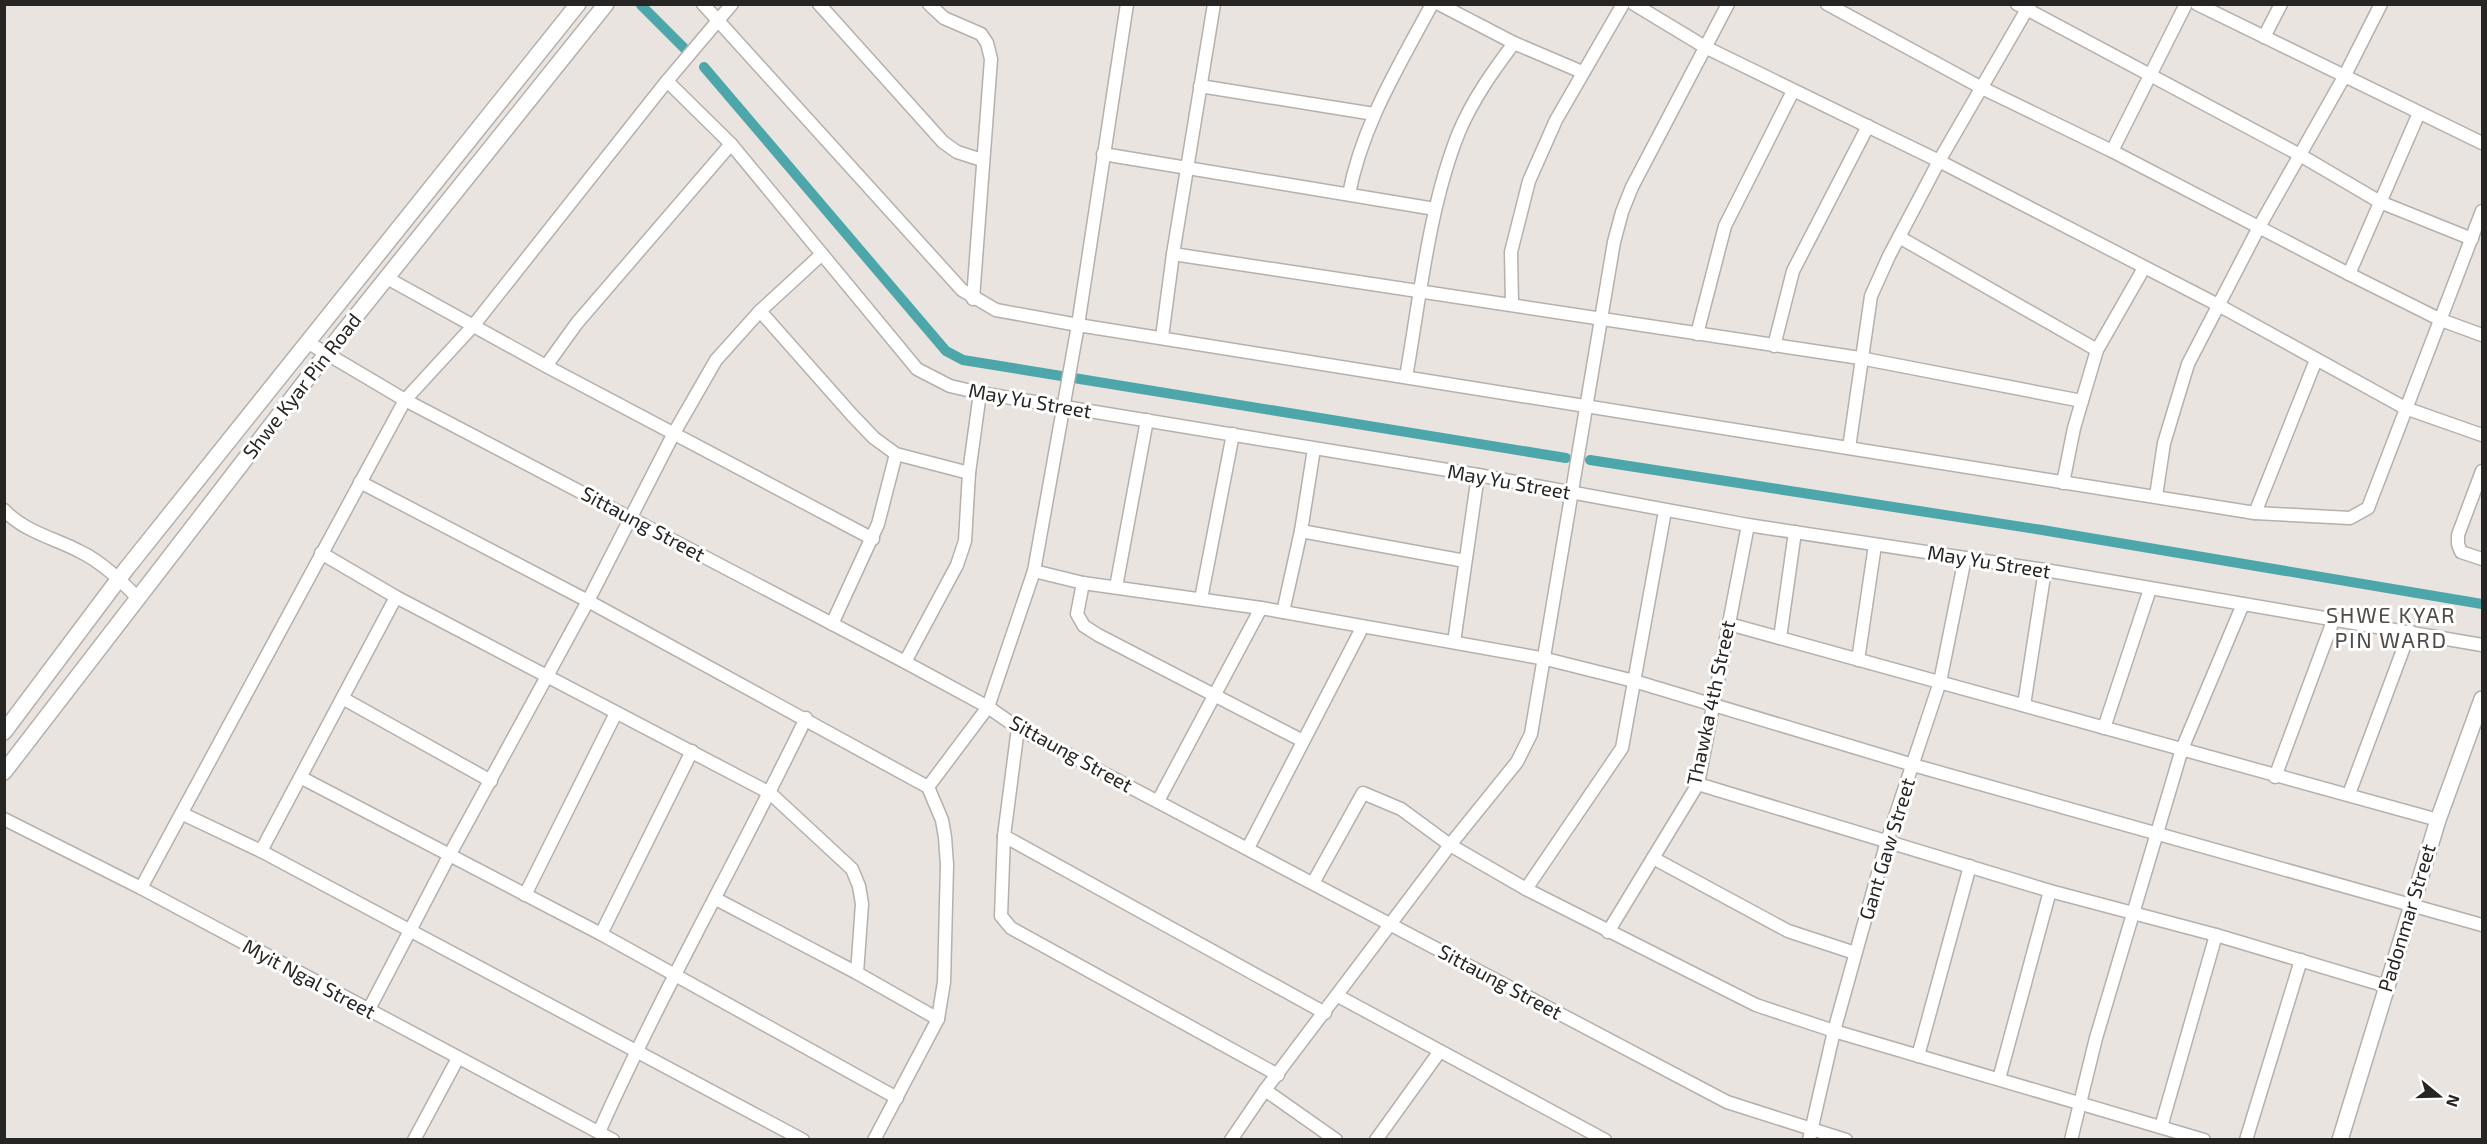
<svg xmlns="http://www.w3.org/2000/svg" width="2487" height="1144" viewBox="0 0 2487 1144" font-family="'Exo 2',sans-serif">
<rect width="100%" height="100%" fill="#eae4e0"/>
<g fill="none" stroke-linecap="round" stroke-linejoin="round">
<g stroke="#4da7aa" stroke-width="10">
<path d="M641,5L686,50"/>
<path d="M704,67L946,351L963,360L1566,458"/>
<path d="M1590,460L2042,530L2482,604"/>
</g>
<g stroke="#b5b0ac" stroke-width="15">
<g id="minor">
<path d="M703,4L962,290L996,310L1078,325L2255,513L2350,518L2368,508L2482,211"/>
<path d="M819,4L943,142L957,152L982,160"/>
<path d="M929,4L944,18L981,34L987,43L991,59L973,299"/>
<path d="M1439,4L1514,43L1582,72"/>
<path d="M1634,4L1705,47L1939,161L2220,306L2405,408L2482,435"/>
<path d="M1827,4L1982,88L2112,151L2349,274L2441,320L2482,335"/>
<path d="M2017,4L2300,155L2380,202L2472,239"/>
<path d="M2197,4L2482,143"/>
<path d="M2264,37L2281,4"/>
<path d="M667,81L731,144L917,369L950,386L980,393L1478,475L1748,525L2045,570L2482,645"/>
<path d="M1200,86L1374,114"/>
<path d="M2112,151L2186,4"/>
<path d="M1103,154L1435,209"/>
<path d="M1349,194C1362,125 1399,66 1432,4"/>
<path d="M1899,237L2097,350"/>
<path d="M1173,254L1860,358L2082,401"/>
<path d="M2349,274L2419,113"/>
<path d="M387,278L546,366L873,539"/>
<path d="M1512,304L1511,252L1529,181L1556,120L1623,4"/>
<path d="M760,311L852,415L874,438L896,454L969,473"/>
<path d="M1697,334L1725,226L1793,91"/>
<path d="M1162,337L1173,254L1214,4"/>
<path d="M307,342L405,400L905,662L988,707L1018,728L1727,1102L1846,1140"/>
<path d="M1774,346L1793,271L1868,126"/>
<path d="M546,366L577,323L731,144"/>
<path d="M1406,377C1420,298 1429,206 1459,132C1473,99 1493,71 1514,43"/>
<path d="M1849,448L1871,296L1889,256L1939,161L2030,4"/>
<path d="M2482,471L2458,535V544L2461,552L2482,559"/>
<path d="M360,482L588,601L928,787L942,820L945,837L947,865L944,982L938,1019L874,1140"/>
<path d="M2063,483L2074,428L2097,350L2144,268"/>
<path d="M2156,496L2164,443L2188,364L2259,227L2344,77L2381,4"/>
<path d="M4,510C25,532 54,538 79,551C102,562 120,580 138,598"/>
<path d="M2255,513L2316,360"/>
<path d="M1301,531L1465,561"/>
<path d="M321,553L396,597L770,793L852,869L859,886L862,904L857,973"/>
<path d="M1034,571L1083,583L1261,608L1546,659L1634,681L1913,765L2482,925"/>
<path d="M1083,583L1077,614L1084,626L1098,635L1303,741"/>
<path d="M1116,587L1147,420"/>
<path d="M1201,599L1233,434"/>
<path d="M1283,612L1301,531L1314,449"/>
<path d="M832,624L878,524L896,454"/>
<path d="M1729,624L2438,820"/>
<path d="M1780,638L1795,532"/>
<path d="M1454,642L1478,475"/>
<path d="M1858,660L1875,545"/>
<path d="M905,662L957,565L965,541L969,473L980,393"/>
<path d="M344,699L491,781"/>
<path d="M2024,705L2045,570"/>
<path d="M1018,728L1004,836L1001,916L1011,928L1278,1075"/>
<path d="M2104,728L2150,589"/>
<path d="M2275,777L2333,621"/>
<path d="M302,778L601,934L897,1098"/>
<path d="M1698,784L2050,891L2216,935L2386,986"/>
<path d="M928,787L988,707L1034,571L1078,325L1127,4"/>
<path d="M2349,794L2410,631"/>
<path d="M1158,801L1261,608"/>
<path d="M183,814L261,851L803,1140"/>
<path d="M4,819L141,888L613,1140"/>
<path d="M1004,836L1325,1013"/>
<path d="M1248,848L1362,628"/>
<path d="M261,851L396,597"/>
<path d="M1653,858L1788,931L1855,953"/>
<path d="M1313,883L1363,793L1401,809L1450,845L1526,889L1756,1005L1834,1031L2204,1140"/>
<path d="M141,888L405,400L473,326L667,81L732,4"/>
<path d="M1526,889L1622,748L1665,511"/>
<path d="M525,895L616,713"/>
<path d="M716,899L857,973L938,1019"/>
<path d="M1608,932L1698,784L1748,525"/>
<path d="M601,934L692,751"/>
<path d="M1338,996L1605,1140"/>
<path d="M368,1011L450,854L588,601L674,433L716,360L760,311L822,254"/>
<path d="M1918,1056L1970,866"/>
<path d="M1999,1079L2050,891"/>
<path d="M1265,1090L1336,1140"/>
<path d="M2161,1127L2216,935"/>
<path d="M599,1132C662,991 739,857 806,718"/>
<path d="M414,1140L458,1058"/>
<path d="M1231,1140L1265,1090L1450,845L1517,762L1531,734L1614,242L1622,212L1632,187L1728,4"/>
<path d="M1376,1140L1440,1051"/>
<path d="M1809,1140L1834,1031L1887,841L1940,682L1965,558"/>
<path d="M2071,1140L2096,1038L2182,749L2243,604"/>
<path d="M2246,1140L2301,960"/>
</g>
</g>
<g stroke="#b5b0ac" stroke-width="18">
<g id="tertiary">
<path d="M4,732L127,568L578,4"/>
<path d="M4,772L340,336L606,4"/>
<path d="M2340,1140L2438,820L2482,699"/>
</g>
</g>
<use href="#minor" stroke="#fff" stroke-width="12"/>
<use href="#tertiary" stroke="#fff" stroke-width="15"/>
</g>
<g text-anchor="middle" stroke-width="6" stroke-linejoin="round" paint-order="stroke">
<g font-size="20" fill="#272523" stroke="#fff">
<text transform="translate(302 386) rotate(-52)" y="7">Shwe Kyar Pin Road</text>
<text transform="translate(1030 401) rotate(10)" y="7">May Yu Street</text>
<text transform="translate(1509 482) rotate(10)" y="7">May Yu Street</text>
<text transform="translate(643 524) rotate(28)" y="7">Sittaung Street</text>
<text transform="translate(1989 562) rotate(9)" y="7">May Yu Street</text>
<text transform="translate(1711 703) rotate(-78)" y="7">Thawka 4th Street</text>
<text transform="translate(1071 754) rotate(29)" y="7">Sittaung Street</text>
<text transform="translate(1887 849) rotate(-73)" y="7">Gant Gaw Street</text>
<text transform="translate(2407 918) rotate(-73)" y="7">Padonmar Street</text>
<text transform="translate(309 979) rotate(28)" y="7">Myit Ngal Street</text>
<text transform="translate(1500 982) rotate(28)" y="7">Sittaung Street</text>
</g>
<g font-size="22" letter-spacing="1.5" fill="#514c49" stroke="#fff">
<text x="2391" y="623">SHWE KYAR<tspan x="2391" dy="25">PIN WARD</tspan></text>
</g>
</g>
<rect width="2487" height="1144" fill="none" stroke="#272523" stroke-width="12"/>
<g transform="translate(2439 1096) rotate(109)" stroke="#ffffff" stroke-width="4.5" paint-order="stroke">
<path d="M0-4.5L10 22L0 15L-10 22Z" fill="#272523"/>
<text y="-9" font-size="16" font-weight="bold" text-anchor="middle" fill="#272523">N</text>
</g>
</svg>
